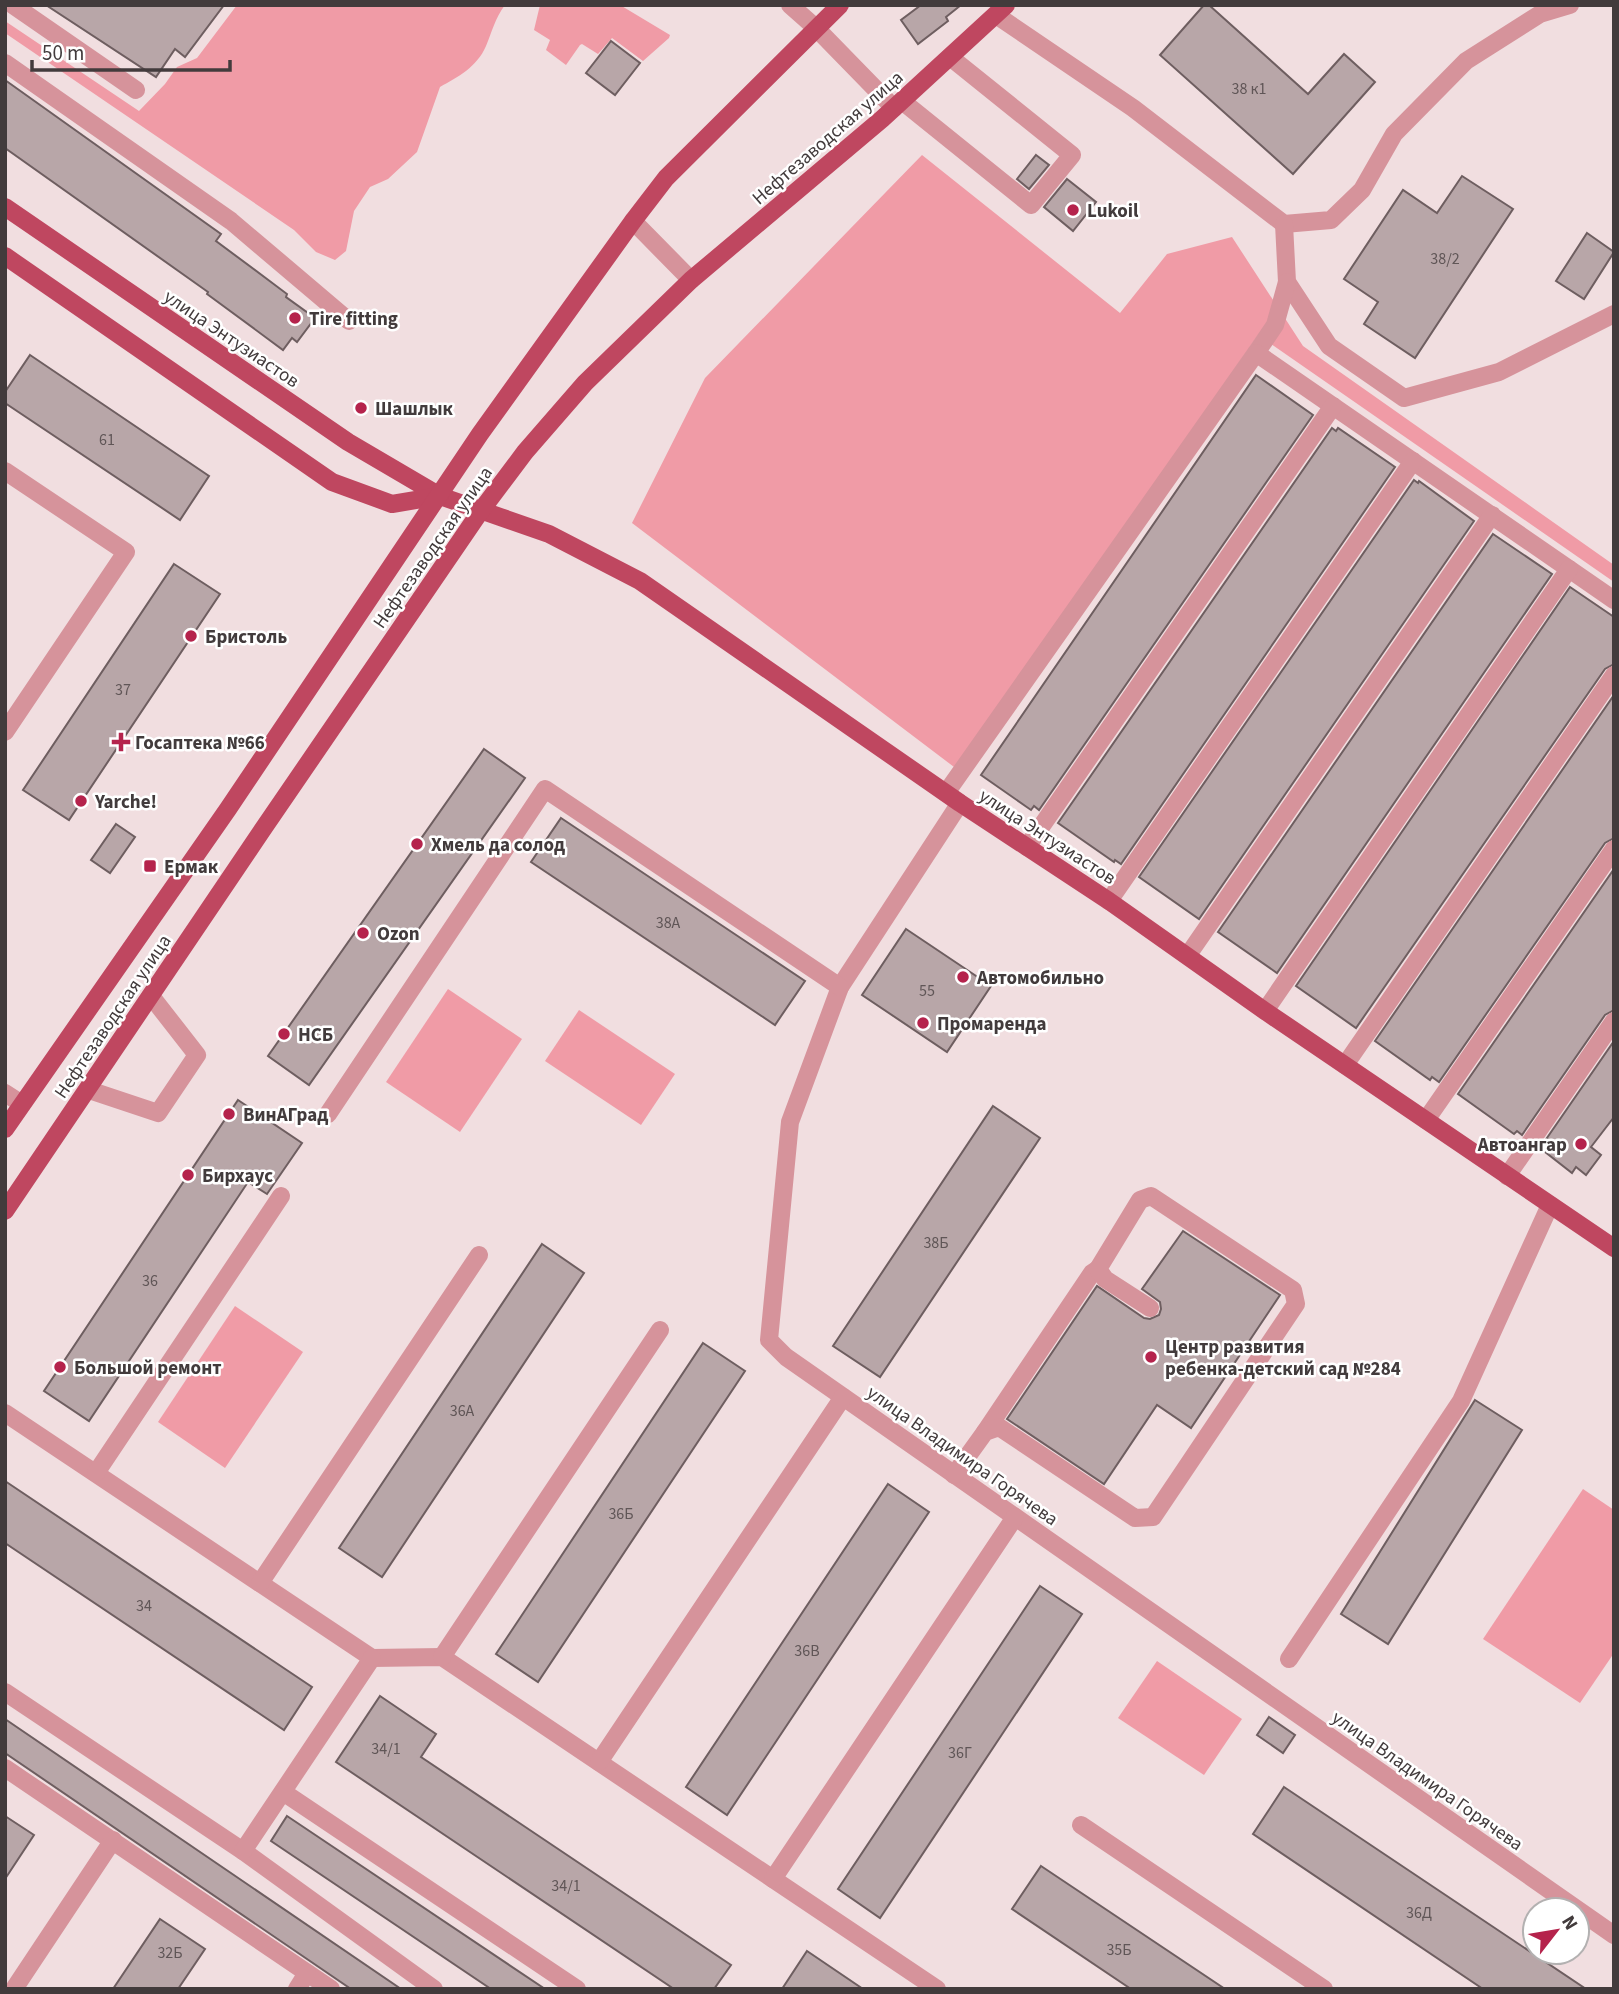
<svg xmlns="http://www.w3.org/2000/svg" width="1619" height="1994" viewBox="0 0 1619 1994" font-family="'Source Sans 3',sans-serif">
<rect width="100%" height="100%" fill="#f1dee0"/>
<g fill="#f09ba6">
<path d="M237,5H505C495,18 492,32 486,46C477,67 458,77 440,87L417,152L388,179L370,187L354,211L346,251L335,260L316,252L294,230L5,33V21L139,111L165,84L177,67L197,58Z"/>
<path d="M540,5H620L670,35L669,38L643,61L612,38L598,54L582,44L580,45L566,65L546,50L550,40L534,30Z"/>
<path d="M922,155L1120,313L1167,254L1232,237L1303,346L1614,565V582L1258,335L958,770L632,523L705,378Z"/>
<path d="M448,989L522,1039L460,1132L386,1082Z"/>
<path d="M579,1010L675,1074L641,1125L545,1061Z"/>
<path d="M235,1306L303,1352L225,1468L158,1422Z"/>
<path d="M1583,1489L1614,1510V1653L1580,1703L1483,1639Z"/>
<path d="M1157,1661L1242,1719L1204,1775L1118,1718Z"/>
</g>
<g fill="#b8a6a8" stroke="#6e5e60" stroke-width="2">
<path d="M46,5H224L185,57L175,49L156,77Z"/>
<path d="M921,5H961L946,17L948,21L918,44L901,20Z"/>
<path d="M1204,5H1209L1308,94L1344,54L1375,82L1293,174L1160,55Z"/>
<path d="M611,41L640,63L615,95L586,73Z"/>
<path d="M5,80L221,234L216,241L287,294L286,297L315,318L297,342L292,338L283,350L207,294L208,292L5,148Z"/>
<path d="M1036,155L1049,165L1029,189L1017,179Z"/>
<path d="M1462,176L1513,209L1415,358L1364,324L1378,302L1344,279L1403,190L1437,213Z"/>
<path d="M1067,179L1096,202L1073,231L1044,207Z"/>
<path d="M1587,233L1614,252L1584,299L1556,281Z"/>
<path d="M30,355L209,476L180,520L5,403V392Z"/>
<path d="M1256,375L1313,415L1039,810L1034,806L1031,810L981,775Z"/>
<path d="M1332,428L1336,431L1338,428L1395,467L1121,864L1115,860L1114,862L1058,823Z"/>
<path d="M1414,480L1418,483L1419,481L1474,521L1199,919L1139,877Z"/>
<path d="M1493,534L1552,574L1277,973L1218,932Z"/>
<path d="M174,564L220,594L69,820L23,790Z"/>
<path d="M1570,587L1614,617V664L1605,669L1356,1028L1296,986Z"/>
<path d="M1614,695V838L1605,843L1439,1082L1432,1077L1430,1080L1375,1041Z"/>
<path d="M484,749L525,778L309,1085L268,1056Z"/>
<path d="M561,818L805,981L775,1025L531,862Z"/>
<path d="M116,824L135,837L110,873L91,860Z"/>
<path d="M1614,869V1010L1605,1015L1522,1135L1517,1131L1514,1134L1458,1094Z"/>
<path d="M906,929L991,986L947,1052L862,995Z"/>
<path d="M1614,1041V1117L1591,1147L1601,1155L1586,1175L1576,1167L1572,1173L1540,1148Z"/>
<path d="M238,1100L302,1143L267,1194L248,1182L89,1421L44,1391Z"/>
<path d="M993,1106L1040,1138L880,1377L833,1346Z"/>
<path d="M1183,1231L1280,1295L1191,1428L1157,1405L1104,1484L1007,1419L1097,1286L1144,1318L1150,1319L1159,1315L1161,1309L1160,1302L1142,1289Z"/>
<path d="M542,1244L584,1273L382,1577L339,1548Z"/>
<path d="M703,1343L745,1371L538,1682L496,1654Z"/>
<path d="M1475,1400L1522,1430L1388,1644L1341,1614Z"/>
<path d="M5,1481L312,1687L284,1730L5,1543Z"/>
<path d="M888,1484L929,1512L727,1815L686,1787Z"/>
<path d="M1040,1586L1082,1614L880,1918L838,1889Z"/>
<path d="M380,1696L436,1734L421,1757L731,1965L714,1989H674L336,1762Z"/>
<path d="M1269,1717L1295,1735L1283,1753L1257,1735Z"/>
<path d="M5,1719L401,1989H351L5,1753Z"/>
<path d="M1284,1787L1586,1989H1483L1253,1834Z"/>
<path d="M5,1816L34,1835L5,1879Z"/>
<path d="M287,1816L545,1989H491L271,1841Z"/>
<path d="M1041,1866L1225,1989H1131L1012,1909Z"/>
<path d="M160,1919L205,1949L178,1989H113Z"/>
<path d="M807,1951L863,1989H782Z"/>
</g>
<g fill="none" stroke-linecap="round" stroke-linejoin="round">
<g stroke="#d6939b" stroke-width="18">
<path d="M13,5L136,90"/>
<path d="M790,5L816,28L894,108"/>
<path d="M996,15L1133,108L1284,224L1331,220L1362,190L1394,134L1466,61L1540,14L1570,5"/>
<path d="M5,63L231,221L349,321"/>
<path d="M902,101L1031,205L1072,155L950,57"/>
<path d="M633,221L691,280"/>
<path d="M1284,224L1287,282L1329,346L1404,398L1499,372L1614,314"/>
<path d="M1256,353L1275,325L1287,282"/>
<path d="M5,471L126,552L5,732"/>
<path d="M946,793L1256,353L1614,600"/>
<path d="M960,803L840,987L790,1122L769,1340L786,1357L1614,1935"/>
<path d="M1027,847L1333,406"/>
<path d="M1109,901L1413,461"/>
<path d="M1188,955L1492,515"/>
<path d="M1265,1011L1569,569"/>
<path d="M1345,1065L1614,675"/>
<path d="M89,1090L158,1113L197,1055L151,996"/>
<path d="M5,1093L22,1104"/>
<path d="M328,1114L545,789L840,987"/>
<path d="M1426,1120L1614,849"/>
<path d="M1507,1176L1614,1021"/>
<path d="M5,1413L372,1658L442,1657L937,1989"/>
<path d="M985,1432L1092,1273L1098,1269"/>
<path d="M96,1473L281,1196"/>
<path d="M954,1475L985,1432L999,1427L1135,1518L1153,1517L1296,1304L1293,1290L1151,1196L1140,1200L1098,1269L1105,1279L1150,1308"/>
<path d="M260,1583L479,1255"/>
<path d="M442,1657L660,1330"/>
<path d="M1289,1659L1461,1401L1550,1205"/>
<path d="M5,1692L243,1851L434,1989"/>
<path d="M599,1762L843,1397"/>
<path d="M5,1768L331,1989"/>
<path d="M283,1792L577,1989"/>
<path d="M1081,1825L1324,1989"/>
<path d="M243,1851L372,1658"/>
<path d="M773,1879L1015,1517"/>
<path d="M14,1989L113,1840"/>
<path d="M297,1989L307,1973"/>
</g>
<g stroke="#bf4760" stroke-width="18">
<path d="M5,207L348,442L440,496L549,534L640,581L960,803L1109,901L1265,1011L1614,1248"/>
<path d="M5,256L332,482L392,504L440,496"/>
<path d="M5,1129L228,809L480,434L633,221L666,178L840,5"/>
<path d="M5,1211L261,832L480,512L525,452L585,383L691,280L882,119L1006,5"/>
</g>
</g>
<g fill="#b5234c" stroke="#fff" stroke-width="2.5">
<circle cx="1073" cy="210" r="7"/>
<circle cx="295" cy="318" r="7"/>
<circle cx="361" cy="408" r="7"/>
<circle cx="191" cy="636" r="7"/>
<path d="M117.5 731.5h7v7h7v7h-7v7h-7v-7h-7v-7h7z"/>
<circle cx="81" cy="801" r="7"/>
<circle cx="417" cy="844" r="7"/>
<rect x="143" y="859" width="14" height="14" rx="3.5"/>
<circle cx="363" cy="933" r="7"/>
<circle cx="963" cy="977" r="7"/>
<circle cx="923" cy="1023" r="7"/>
<circle cx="284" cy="1034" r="7"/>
<circle cx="229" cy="1114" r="7"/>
<circle cx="1581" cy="1144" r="7"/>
<circle cx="188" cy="1175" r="7"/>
<circle cx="1151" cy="1357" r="7"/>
<circle cx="60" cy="1367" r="7"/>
</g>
<g text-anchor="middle" stroke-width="5" stroke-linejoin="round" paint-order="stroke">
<g font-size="16" fill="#605657">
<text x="1249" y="94">38 к1</text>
<text x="1445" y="264">38/2</text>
<text x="107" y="445">61</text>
<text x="123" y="695">37</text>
<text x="668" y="928">38А</text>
<text x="927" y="996">55</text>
<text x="936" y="1248">38Б</text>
<text x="150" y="1286">36</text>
<text x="462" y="1416">36А</text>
<text x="621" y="1519">36Б</text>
<text x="144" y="1611">34</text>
<text x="807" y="1656">36В</text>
<text x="386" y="1754">34/1</text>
<text x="960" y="1758">36Г</text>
<text x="566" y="1891">34/1</text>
<text x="1419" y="1918">36Д</text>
<text x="1119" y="1955">35Б</text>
<text x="170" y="1958">32Б</text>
</g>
<g font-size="19" fill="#423b3c" stroke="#fff">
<text transform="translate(827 137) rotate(-41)" y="7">Нефтезаводская улица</text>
<text transform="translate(232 338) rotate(34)" y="7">улица Энтузиастов</text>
<text transform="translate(432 547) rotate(-55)" y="7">Нефтезаводская улица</text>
<text transform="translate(1048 836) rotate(33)" y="7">улица Энтузиастов</text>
<text transform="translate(112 1016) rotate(-56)" y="7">Нефтезаводская улица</text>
<text transform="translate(963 1455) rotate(35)" y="7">улица Владимира Горячева</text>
<text transform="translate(1428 1780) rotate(35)" y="7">улица Владимира Горячева</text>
</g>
<g font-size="19" font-weight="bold" fill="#423b3c" stroke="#fff" text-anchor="start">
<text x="1087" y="217">Lukoil</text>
<text x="309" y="325">Tire fitting</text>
<text x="375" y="415">Шашлык</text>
<text x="205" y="643">Бристоль</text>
<text x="135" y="749">Госаптека №66</text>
<text x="95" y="808">Yarche!</text>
<text x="431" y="851">Хмель да солод</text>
<text x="164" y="873">Ермак</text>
<text x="377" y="940">Ozon</text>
<text x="977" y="984">Автомобильно</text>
<text x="937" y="1030">Промаренда</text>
<text x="298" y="1041">НСБ</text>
<text x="243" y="1121">ВинАГрад</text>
<text x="1567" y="1151" text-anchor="end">Автоангар</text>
<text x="202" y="1182">Бирхаус</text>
<text x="1165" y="1353">Центр развития<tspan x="1165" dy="22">ребенка-детский сад №284</tspan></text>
<text x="74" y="1374">Большой ремонт</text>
</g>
</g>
<rect width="1619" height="1994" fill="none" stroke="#423b3c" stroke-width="14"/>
<g transform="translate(1556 1931) rotate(59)"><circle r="33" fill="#ffffff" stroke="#b3b1b1" stroke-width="2"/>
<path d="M0-5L12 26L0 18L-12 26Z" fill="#b5234c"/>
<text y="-10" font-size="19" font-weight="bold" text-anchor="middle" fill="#423b3c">N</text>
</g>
<path d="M32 60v10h198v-10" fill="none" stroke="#423b3c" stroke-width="3.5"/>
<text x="42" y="60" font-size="21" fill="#423b3c" stroke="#ffffff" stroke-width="5" paint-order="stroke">50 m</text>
</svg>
